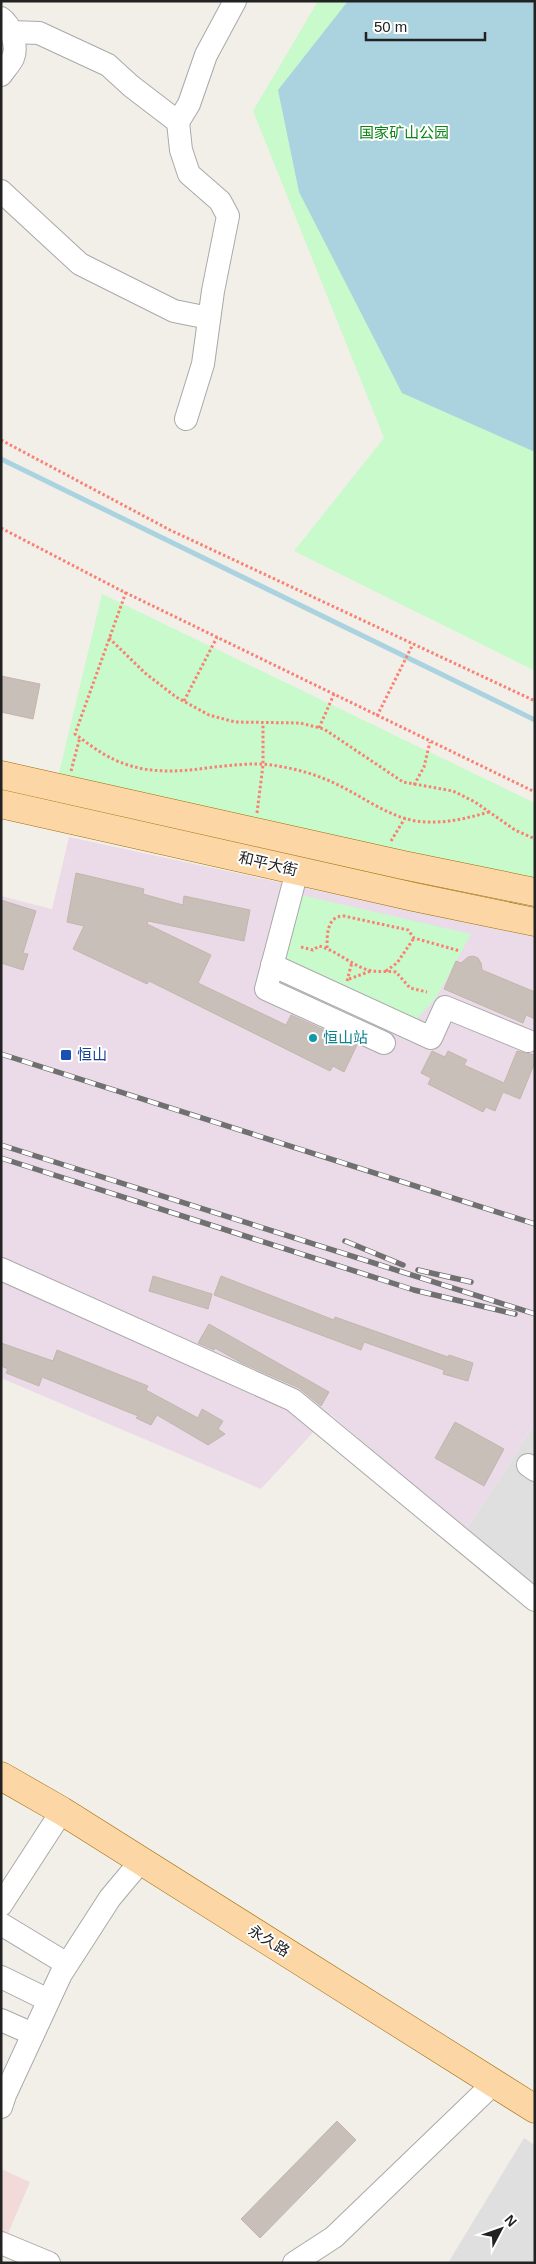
<svg xmlns="http://www.w3.org/2000/svg" width="536" height="2264" viewBox="0 0 536 2264" font-family="Arial,'Noto Sans SC',sans-serif">
<rect width="100%" height="100%" fill="#f2efe9"/>
<g fill="#e0dfdf">
<path d="M535,1423V1585L466,1530Z"/>
<path d="M524,2138L535,2145V2263H448Z"/>
</g>
<path fill="#f2dad9" d="M1,2169L30,2182L1,2250Z"/>
<path fill="#ebdbe8" d="M69,837L535,937V1423L466,1530L330,1414L261,1489L1,1378V896L52,909Z"/>
<g fill="#c8facc">
<path d="M318,1H535V671L294,551L384,438L253,111Z"/>
<path d="M102,594L535,803V882L58,777Z"/>
<path d="M301,895L471,934L436,998L413,1023L286,965L283,957Z"/>
</g>
<path fill="#aad3df" d="M348,1H535V452L402,393L299,192L278,90Z"/>
<g fill="none" stroke-linecap="round" stroke-linejoin="round">
<path stroke="#aad3df" stroke-width="5" d="M1,459L535,720"/>
</g>
<g fill="#c7bfb8" stroke="#c4b6ab">
<path d="M1,676L40,684L33,719L1,712Z"/>
<path d="M76,873L144,889L143,894L183,905L184,896L250,910L244,941L148,921L147,924L211,955L198,983L286,1025L291,1015L357,1045L344,1072L333,1066L330,1071L149,981L147,984L73,949L84,926L67,922Z"/>
<path d="M1,900L36,911L23,953L28,954L23,970L1,963Z"/>
<path d="M473,956L478,958L481,963L482,970L535,992V1019L526,1015L523,1023L444,989L456,961L461,963L468,957Z"/>
<path d="M432,1051L445,1057L448,1051L467,1060L464,1065L504,1083L517,1051L535,1055V1062L520,1099L503,1092L495,1111L486,1107L483,1112L428,1084L431,1078L421,1073Z"/>
<path d="M153,1276L212,1294L208,1309L149,1291Z"/>
<path d="M221,1276L334,1320L335,1317L448,1357L449,1355L473,1363L468,1381L443,1374L444,1370L364,1342L361,1350L214,1295Z"/>
<path d="M209,1324L329,1392L321,1406L299,1388L240,1362L215,1348L214,1350L198,1343Z"/>
<path d="M1,1343L53,1361L57,1350L148,1386L146,1390L198,1418L202,1409L223,1421L218,1429L225,1434L208,1445L157,1415L151,1425L136,1418L138,1416L42,1377L39,1386L6,1373L8,1369L1,1366Z"/>
<path d="M455,1422L504,1449L484,1486L435,1458Z"/>
<path d="M337,2121L356,2140L260,2238L241,2219Z"/>
</g>
<g fill="none" stroke-linecap="round" stroke-linejoin="round">
<g stroke="#a9a9a9" stroke-width="24">
<g id="minor">
<path d="M1,18C11,25 18,46 13,58C10,64 5,69 1,75"/>
<path d="M11,32L39,33L108,65L131,86L178,122L181,150L189,174L220,201L228,216L213,291L203,364L186,419"/>
<path d="M178,122L189,104L206,55L235,1"/>
<path d="M1,191L80,264L174,311L209,318"/>
<path d="M297,871L266,989L384,1043"/>
<path d="M272,965L431,1038L445,1007L528,1041"/>
<path d="M1,1269L293,1400L535,1600"/>
<path d="M528,1465L535,1470"/>
<path d="M1,1905L62,1811"/>
<path d="M1,1924L67,1964"/>
<path d="M1,1977L48,2000"/>
<path d="M1,2020L33,2034"/>
<path d="M1,2107L5,2095L61,1974L110,1898L141,1861"/>
<path d="M1,2243L49,2263"/>
<path d="M294,2263L334,2237L494,2083"/>
</g>
</g>
<g stroke="#a06b00" stroke-width="29">
<g id="major">
<path d="M1,775L403,865L535,892"/>
<path d="M1,804L414,897L535,922"/>
<path d="M1,1776L62,1811L535,2109"/>
</g>
</g>
<g stroke="#fa8072" stroke-width="3" stroke-dasharray="2.5 2.5" stroke-linecap="butt">
<path d="M1,440L170,530L535,701"/>
<path d="M1,528L120,590L535,792"/>
<path d="M126,592L75,734C87,743 100,753 113,759C146,775 179,772 214,767C234,765 258,762 278,766C302,770 324,777 346,789C371,802 396,821 426,822C448,823 468,818 489,812"/>
<path d="M109,638L145,673L176,697L209,715L235,722L300,723L324,729L403,782L453,791L475,802L515,830L535,839"/>
<path d="M184,701L217,637"/>
<path d="M377,716L413,644"/>
<path d="M319,728L334,694"/>
<path d="M71,771L80,737"/>
<path d="M414,785L424,767L430,742"/>
<path d="M257,813L263,765V724"/>
<path d="M391,841L405,818"/>
<path d="M301,947L313,950L319,946C338,951 353,967 372,971C380,972 388,971 396,972L410,988L427,992"/>
<path d="M327,948C327,934 327,916 344,916L408,930L414,938L460,951"/>
<path d="M386,971L397,963L414,938"/>
<path d="M349,979L371,971"/>
<path d="M347,981L352,962"/>
</g>
<use href="#minor" stroke="#fff" stroke-width="22"/>
<use href="#major" stroke="#fcd6a4" stroke-width="28"/>
<g stroke="#707070" stroke-width="5.5">
<g id="rail">
<path d="M1,1054L535,1224"/>
<path d="M1,1145L535,1314"/>
<path d="M1,1158L414,1290L515,1314"/>
<path d="M345,1241L403,1265"/>
<path d="M418,1270L471,1282"/>
</g>
</g>
<use href="#rail" stroke="#fff" stroke-width="4" stroke-dasharray="11" stroke-linecap="butt"/>
</g>
<circle fill="#0f9aa8" stroke="#fff" stroke-width="2" cx="313" cy="1038" r="5"/>
<rect fill="#1a4fb4" stroke="#fff" stroke-width="2" x="60" y="1049" width="12" height="12" rx="2.5"/>
<g text-anchor="middle" stroke-width="4" stroke-linejoin="round" paint-order="stroke">
<g font-size="15" fill="#0c8416" stroke="#fff">
<text x="404" y="138">国家矿山公园</text>
</g>
<g font-size="15" fill="#222" stroke="#fff">
<text transform="translate(268 864) rotate(13)" y="5">和平大街</text>
<text transform="translate(269 1941) rotate(32)" y="5">永久路</text>
</g>
<g font-size="15" fill="#0d838f" stroke="#fff" text-anchor="start">
<text x="323" y="1043">恒山站</text>
</g>
<g font-size="15" fill="#164399" stroke="#fff" text-anchor="start">
<text x="77" y="1060">恒山</text>
</g>
</g>
<rect width="536" height="2264" fill="none" stroke="#222222" stroke-width="5"/>
<g transform="translate(501 2229) rotate(49)" stroke="#ffffff" stroke-width="4" paint-order="stroke">
<path d="M0-4L9 19L0 12L-9 19Z" fill="#222222"/>
<text y="-8" font-size="14" font-weight="bold" text-anchor="middle" fill="#222222">N</text>
</g>
<path d="M366 32v8h119v-8" fill="none" stroke="#222222" stroke-width="2.5"/>
<text x="374" y="32" font-size="15" fill="#222222" stroke="#ffffff" stroke-width="4" paint-order="stroke">50 m</text>
</svg>
